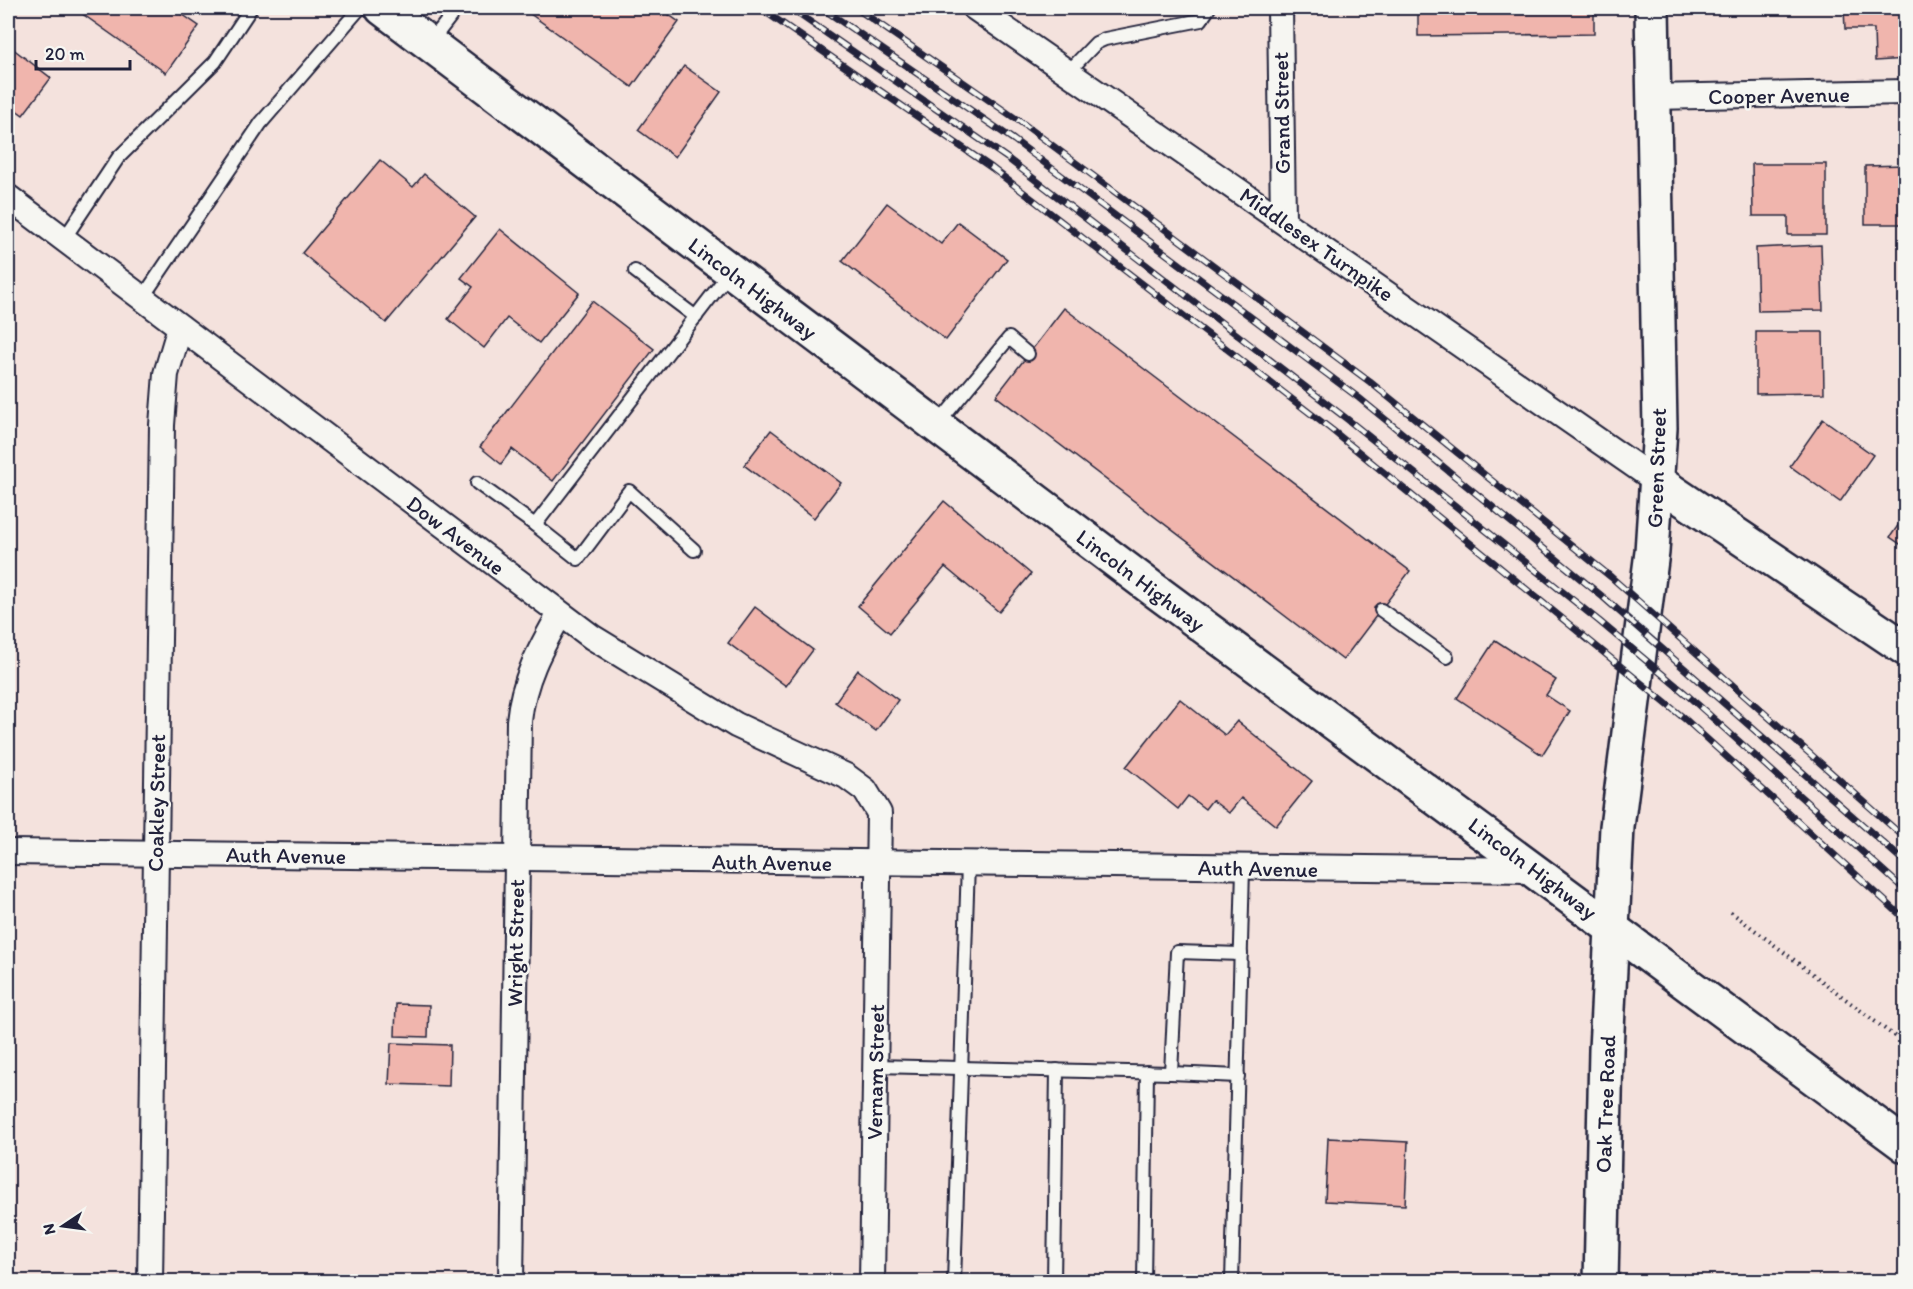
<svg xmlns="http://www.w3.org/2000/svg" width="1913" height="1289" viewBox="0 0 1913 1289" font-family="Itim,sans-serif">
<rect width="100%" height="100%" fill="#f4e2dd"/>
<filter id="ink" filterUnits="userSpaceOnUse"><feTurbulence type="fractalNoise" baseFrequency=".0167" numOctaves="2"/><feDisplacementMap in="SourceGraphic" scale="12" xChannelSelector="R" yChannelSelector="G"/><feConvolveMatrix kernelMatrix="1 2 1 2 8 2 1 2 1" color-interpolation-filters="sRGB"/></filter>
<g filter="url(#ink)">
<g fill="#f0b5ad" stroke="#22223b" stroke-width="1.5">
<path d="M74,8H173L199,26L166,73Z"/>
<path d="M522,8H659L679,22L632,87Z"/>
<path d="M1418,8H1594V34L1418,36Z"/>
<path d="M1844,8H1906V59L1875,61L1874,29H1845Z"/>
<path d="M8,45L51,78L23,115L8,104Z"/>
<path d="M684,66L721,92L675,157L638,130Z"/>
<path d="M380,160L413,187L424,174L475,217L386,323L302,253Z"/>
<path d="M1752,164H1826V235H1788V216H1753Z"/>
<path d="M1906,165V224H1865V166Z"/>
<path d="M887,203L941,244L958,222L1007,259L946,340L842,261Z"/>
<path d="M500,229L579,293L539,343L507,318L484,348L448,319L473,287L461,278Z"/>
<path d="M1821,245L1823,310L1758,311L1756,248Z"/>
<path d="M592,301L654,349L553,481L512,449L501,464L480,447Z"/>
<path d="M1064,308L1410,571L1343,660L996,396Z"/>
<path d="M1756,332H1823L1824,393L1756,394Z"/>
<path d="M1823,419L1873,455L1840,502L1790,466Z"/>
<path d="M771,430L841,483L814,518L744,465Z"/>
<path d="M944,501L1031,574L999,612L945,567L890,633L858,606Z"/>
<path d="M1906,514V548L1890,537Z"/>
<path d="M755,607L813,650L786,686L728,643Z"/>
<path d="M1495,640L1556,680L1546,695L1570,711L1542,755L1457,698Z"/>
<path d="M858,670L898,700L876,731L835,702Z"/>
<path d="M1180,699L1225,735L1237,721L1312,781L1276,826L1241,798L1229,813L1212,800L1205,809L1188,796L1178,809L1126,767Z"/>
<path d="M396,1004L429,1005L428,1037L395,1036Z"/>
<path d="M391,1043L450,1045L449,1086L389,1084Z"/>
<path d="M1328,1138L1408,1142L1405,1205L1325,1201Z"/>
</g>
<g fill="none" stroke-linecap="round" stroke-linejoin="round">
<g stroke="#22223b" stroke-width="16">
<g id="lane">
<path d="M430,43L457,8"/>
<path d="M1068,72L1096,43L1105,39L1201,20L1209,8"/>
<path d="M64,239L118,158L215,62L251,8"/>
<path d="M635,271L696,317"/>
<path d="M143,297L261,123L360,8"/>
<path d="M937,425L1009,338L1028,354"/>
<path d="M477,483L535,525L730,272"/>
<path d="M535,525L578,559L629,491L694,550"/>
<path d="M1381,610L1447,657"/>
<path d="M875,1066L1171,1073L1177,952L1241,954"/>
<path d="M1171,1073L1238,1076"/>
<path d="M954,1282L968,864"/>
<path d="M1054,1282L1057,1070"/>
<path d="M1144,1282L1147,1072"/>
<path d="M1232,1282L1243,868"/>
</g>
</g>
<g stroke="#22223b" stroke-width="28">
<g id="street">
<path d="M975,8L1658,482"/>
<path d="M1280,8L1283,219"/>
<path d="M1653,97L1906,92"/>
<path d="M8,197L592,637L736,725L846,776L865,790L879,813L872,1282"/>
<path d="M8,852L1536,870"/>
<path d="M150,1282L162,425L166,374L180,327"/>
<path d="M511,1282L519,721C523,680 540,649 560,614"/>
</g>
</g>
<g stroke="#22223b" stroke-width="38">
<g id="secondary">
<path d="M382,8L1153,589L1906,1146"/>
<path d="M1658,482L1906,649"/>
<path d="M1601,1282L1606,1050L1617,827L1652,552L1660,428L1652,8"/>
</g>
</g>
<path stroke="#22223b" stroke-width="4" stroke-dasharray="1.5 4.5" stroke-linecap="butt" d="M1731,912L1906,1045"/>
<use href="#lane" stroke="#f6f6f2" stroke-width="12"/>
<use href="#street" stroke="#f6f6f2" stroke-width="24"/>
<use href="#secondary" stroke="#f6f6f2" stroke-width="33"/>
<g stroke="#22223b" stroke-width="7">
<g id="rail">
<path d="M760,8L992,168L1332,430L1685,719L1906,920"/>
<path d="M790,8L1007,158L1347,419L1599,621L1686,694L1906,891"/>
<path d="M822,8L1014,140L1359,398L1603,597L1906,863"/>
<path d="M856,8L1025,125L1370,382L1611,577L1906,839"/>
</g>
</g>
<use href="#rail" stroke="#f6f6f2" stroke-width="4.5" stroke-dasharray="14" stroke-linecap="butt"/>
</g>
</g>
<g text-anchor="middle" stroke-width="5" stroke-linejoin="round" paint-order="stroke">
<g font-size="22" fill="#22223b" stroke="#f6f6f2">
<text transform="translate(1779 95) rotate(-1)" y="8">Cooper Avenue</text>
<text transform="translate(1281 113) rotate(-91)" y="8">Grand Street</text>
<text transform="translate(1317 244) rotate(35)" y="8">Middlesex Turnpike</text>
<text transform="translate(753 288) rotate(37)" y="8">Lincoln Highway</text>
<text transform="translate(1656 468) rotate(-88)" y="8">Green Street</text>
<text transform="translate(456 535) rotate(37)" y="8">Dow Avenue</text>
<text transform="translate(1141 580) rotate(37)" y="8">Lincoln Highway</text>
<text transform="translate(156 803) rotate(-89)" y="8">Coakley Street</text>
<text transform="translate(286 855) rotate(1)" y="8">Auth Avenue</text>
<text transform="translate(772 862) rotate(1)" y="8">Auth Avenue</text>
<text transform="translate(1258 868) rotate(1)" y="8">Auth Avenue</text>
<text transform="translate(1533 868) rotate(37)" y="8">Lincoln Highway</text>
<text transform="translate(515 943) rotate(-89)" y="8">Wright Street</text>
<text transform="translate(875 1072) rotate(-89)" y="8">Vernam Street</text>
<text transform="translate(1605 1104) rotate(-88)" y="8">Oak Tree Road</text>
</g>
</g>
<rect width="1913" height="1289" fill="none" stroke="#f6f6f2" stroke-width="30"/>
<rect x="15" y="15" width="1883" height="1259" fill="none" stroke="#22223b" stroke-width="2" filter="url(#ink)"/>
<g transform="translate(63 1226) rotate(257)" stroke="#f6f6f2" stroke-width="4.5" paint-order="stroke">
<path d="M0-4.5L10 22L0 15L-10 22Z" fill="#22223b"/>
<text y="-9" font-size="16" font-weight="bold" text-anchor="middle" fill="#22223b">N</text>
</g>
<path d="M36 60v9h94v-9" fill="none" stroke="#22223b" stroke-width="3"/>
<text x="45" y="60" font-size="18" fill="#22223b" stroke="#f6f6f2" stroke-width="4.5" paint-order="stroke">20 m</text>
</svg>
